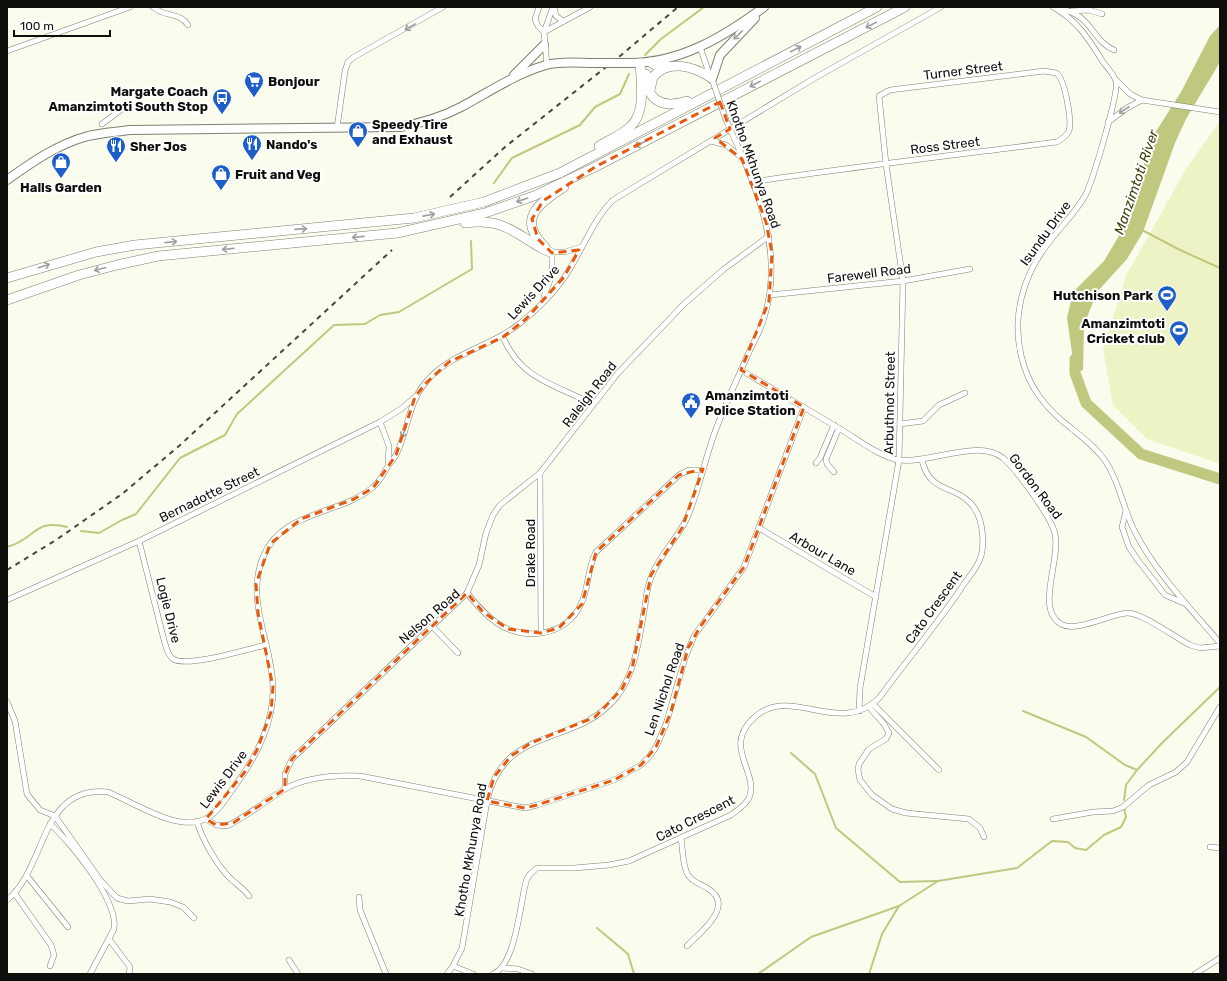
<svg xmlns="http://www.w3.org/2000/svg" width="1227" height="981" viewBox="0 0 1227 981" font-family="Rubik,sans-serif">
<rect width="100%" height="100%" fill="#fafded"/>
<path fill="#edf3c5" d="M1220,121V464L1147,439L1113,405L1103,349L1126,276L1186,169Z"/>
<path fill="#c0c880" d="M1220,25V62L1186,119L1175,143L1143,232L1127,259L1097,292L1084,325L1083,370L1075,373L1067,318L1073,292L1104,261L1129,219L1137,184L1155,133L1181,92L1210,36Z"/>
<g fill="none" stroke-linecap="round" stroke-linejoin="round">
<g stroke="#c0c880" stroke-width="2">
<path d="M645,55L661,39L704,7"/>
<path d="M494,183L512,158L580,125L595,107L620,94L629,74"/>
<path d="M1142,230L1180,250L1220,268"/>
<path d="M81,531L99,533L122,520L136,514L180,458L225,435L237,414L334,325L365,324L380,315L399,312L472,269L471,241"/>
<path d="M7,547C35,540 34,518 67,527"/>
<path d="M1023,711L1086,737L1125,765L1137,770"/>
<path d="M791,753L815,774L836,828L900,882L937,881"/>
<path d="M1124,800L1126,785L1137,770L1162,743L1220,687"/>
<path d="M597,928L628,954L634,974"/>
<path d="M758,974L811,937L899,906L938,881L1017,868L1052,841L1068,842L1075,848L1086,850L1104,835L1121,827L1126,817L1124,808"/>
<path d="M869,974L882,934L899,906"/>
</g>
<path stroke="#c0c880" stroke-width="11" d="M1075,359V373L1086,403L1141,454L1220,479"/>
<g stroke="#7e8071" stroke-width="6">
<g id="minor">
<path d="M153,7C163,17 180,12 188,25"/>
<path d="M539,7L535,19L538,26L544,32"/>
<path d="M554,7L556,16L563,21"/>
<path d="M1053,7C1077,20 1089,39 1103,62C1107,67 1114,75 1116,81C1119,94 1093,179 1086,194C1076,213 1059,228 1047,245C1023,276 1012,316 1021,355C1028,387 1046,409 1071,428C1083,438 1097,448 1106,462C1120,483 1123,509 1135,532C1156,573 1190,608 1220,643"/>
<path d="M1060,9C1092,14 1092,41 1114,50"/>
<path d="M1071,11L1089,10L1102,14"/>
<path d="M544,32L590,7"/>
<path d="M700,47L710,76"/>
<path d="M7,51L130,7"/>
<path d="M547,65L544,32L553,7"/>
<path d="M1116,80L1130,94L1142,100L1220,112"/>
<path d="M1108,122L1127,108L1142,100"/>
<path d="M102,124L122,109"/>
<path d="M337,128L345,71L348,62L354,57L443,7"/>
<path d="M711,141L726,145L742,158"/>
<path d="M752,182C853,167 955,155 1057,142C1062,139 1067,136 1069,131C1072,121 1065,78 1056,73L1044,71L890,90L879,96L886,164L903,281L899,460L860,688L859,711"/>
<path d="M551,252H565L581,247"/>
<path d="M770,295L903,281L970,269"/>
<path d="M544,296L552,275V253"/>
<path d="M503,337C521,380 555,384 592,404"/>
<path d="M741,370C774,390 807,409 840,429C856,438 881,458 900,460C930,464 977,438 1003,458C1016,469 1052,518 1055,534C1061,560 1035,609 1061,624C1075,633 1111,614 1127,613C1141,612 1176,638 1190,645L1200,648L1220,646"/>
<path d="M380,422L389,446L388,465"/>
<path d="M900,424L923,421L939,405L965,393"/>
<path d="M816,463L820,458L834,425"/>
<path d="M834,472L827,464L826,459L839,428"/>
<path d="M540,473L541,633"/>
<path d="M1126,511L1122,527L1129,547L1137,559L1165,595L1186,604"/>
<path d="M759,528L876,597"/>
<path d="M139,541L164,640C166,646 167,655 173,659C187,668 248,649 266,645"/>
<path d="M467,593C476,604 485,615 497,623C524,642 567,636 581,604C589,588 587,568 596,552L679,475L689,470H703"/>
<path d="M7,600L139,541L380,422L401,409L415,397"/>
<path d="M432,626L458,653"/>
<path d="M7,702L15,721L27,794L40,810L55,816L101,881L117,898L128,901L150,899L170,902L183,907L194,918"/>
<path d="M873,704L939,770"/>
<path d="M869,707L884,724L889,733L886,739L869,749L859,764L858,770L860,780L872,795L892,809L906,813L969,819L980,828L984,837"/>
<path d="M285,789V774L292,759L467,593L479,565L486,533L493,515L500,505L540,473L618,373L684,304L724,269L769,236"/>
<path d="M206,819L216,825L227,826C248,816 265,801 285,789C306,777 336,775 360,776L525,808L537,805L614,780L641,765L649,757L656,747L666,724L685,658L694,636L744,567L804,407"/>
<path d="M1053,819L1093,812L1113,811L1123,807L1149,785L1176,772L1187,762L1220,707"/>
<path d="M197,821C201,838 218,867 231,879C237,885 243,888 249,896"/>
<path d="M50,824C71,842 119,902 114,929L90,974"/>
<path d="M681,838C683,849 682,865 688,875C693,883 702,884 710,890C734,907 700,933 687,946"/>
<path d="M1210,847L1220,848"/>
<path d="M27,876L68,927"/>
<path d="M15,894L51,945L54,955L50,966"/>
<path d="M359,897L360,910L386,974"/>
<path d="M7,900C47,868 39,785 108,792C133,802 180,834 207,818C220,811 230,792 239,780C258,754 274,720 273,687C272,643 245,601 263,557C281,511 339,515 372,488C380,482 383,474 388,466C390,462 394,459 396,455C408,431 408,404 425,383C451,351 494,347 524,320C542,305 561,285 572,265C586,242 594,219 613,200L813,79L941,7"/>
<path d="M109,939L130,967L129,974"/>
<path d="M289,960L298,974"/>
<path d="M453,966L473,974"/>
<path d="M502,968L518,969L532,974"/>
<path d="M447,974L453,966L462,948L487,801C503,725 575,747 615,699C636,674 639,638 645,606C646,596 648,584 652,575C660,554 678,538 687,518C701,486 706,451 720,419C729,396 740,373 750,350C755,340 761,329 764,318C786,249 754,181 726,120"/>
<path d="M493,974C516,965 520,903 526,882C527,876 532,872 537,868H574L609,865L629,861L731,815C737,810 745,806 749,798C760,772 720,746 756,716C793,685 840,738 880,697C906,661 935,627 960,590C966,580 976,570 980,559C985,546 983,521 975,509C958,483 930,496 922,460"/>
<path d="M1195,974L1220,958"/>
</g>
</g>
<g stroke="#7e8071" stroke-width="10">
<g id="primary">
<path d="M630,63C681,63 725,36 764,7"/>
<path d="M514,75L544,45"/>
<path d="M712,79L720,55L755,18"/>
<path d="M7,180C32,162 58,144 88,136C101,133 116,132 130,130L400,127C422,123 442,117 461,107C489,92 515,74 546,65C561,61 579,63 595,63"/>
</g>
</g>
<g stroke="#7e8071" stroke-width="10">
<g id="motorway">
<path d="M650,62L655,65L666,66"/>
<path d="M646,74C646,101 663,109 687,101"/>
<path d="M650,90L653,77C668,59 692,66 710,77"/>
<path d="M599,146C609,140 622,135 631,126C646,112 641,82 640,63"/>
<path d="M465,223C503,218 513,232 543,249L550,252"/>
<path d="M545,247C516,219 539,203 564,187"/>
<path d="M7,278L96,252L135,245L414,218L484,202L560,173L877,7"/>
<path d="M7,300L79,275L117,265L158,256L397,233L485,213L534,196L595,167L905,7"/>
</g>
</g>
<use href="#minor" stroke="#fff" stroke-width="5"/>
<use href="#primary" stroke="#fff" stroke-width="8"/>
<use href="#motorway" stroke="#fff" stroke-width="9"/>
<g stroke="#45473f" stroke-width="2" stroke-dasharray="5 5" stroke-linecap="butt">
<path d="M450,197L505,147L620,56L678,7"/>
<path d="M7,570L56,540L122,494L179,446L392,250"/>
</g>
<g stroke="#7e8071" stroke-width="6" stroke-linecap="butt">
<path id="minor-bridge" d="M713,82L726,120"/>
</g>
<g stroke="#7e8071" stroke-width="10" stroke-linecap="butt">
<path id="primary-bridge" d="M595,63H630"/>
</g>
<use href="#minor-bridge" stroke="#fff" stroke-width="5"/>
<use href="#primary-bridge" stroke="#fff" stroke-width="8"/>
</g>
<defs><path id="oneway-shaft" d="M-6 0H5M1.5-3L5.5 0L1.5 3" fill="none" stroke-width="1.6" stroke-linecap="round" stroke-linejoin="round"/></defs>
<g stroke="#9f9f9d">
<use href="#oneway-shaft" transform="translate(871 25) rotate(153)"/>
<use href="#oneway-shaft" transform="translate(410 27) rotate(150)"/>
<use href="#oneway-shaft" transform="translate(738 35) rotate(136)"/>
<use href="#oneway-shaft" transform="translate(796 49) rotate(-27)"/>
<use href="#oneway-shaft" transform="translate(755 84) rotate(153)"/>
<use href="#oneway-shaft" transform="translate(1124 110) rotate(147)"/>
<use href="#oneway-shaft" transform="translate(640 144) rotate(152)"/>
<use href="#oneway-shaft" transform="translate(522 200) rotate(161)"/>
<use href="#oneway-shaft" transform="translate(429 215) rotate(-11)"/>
<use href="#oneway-shaft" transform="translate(301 229) rotate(-4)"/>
<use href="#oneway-shaft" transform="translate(358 237) rotate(174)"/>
<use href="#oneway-shaft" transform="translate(171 242) rotate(-6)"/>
<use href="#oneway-shaft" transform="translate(228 249) rotate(174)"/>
<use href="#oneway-shaft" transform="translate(44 266) rotate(-18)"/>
<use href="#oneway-shaft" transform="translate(100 269) rotate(165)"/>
<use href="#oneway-shaft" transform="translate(404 432) rotate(111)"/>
</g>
<path fill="none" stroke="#e8590c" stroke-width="3" stroke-dasharray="8 5" stroke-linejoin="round" d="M720,102L730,129L715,138L742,159L766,222L772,253L769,301L741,370L804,407L744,567L700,627L688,648L671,712L656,747L641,765L614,780L537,805L525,808L487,801L494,777L511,756L531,743L595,717L622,689L632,669L651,575L682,528L703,469L679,475L596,552L582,604L559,628L541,633L508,629L483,612L467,593L292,759L285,774V789L233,823L216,825L206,819L244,773L257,750L271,712L273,687L258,613L256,584L270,544L301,519L354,499L373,488L396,455L415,397L426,383L449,362L503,337L526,319L564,277L579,250L552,253L538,239L532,219L543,201L595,167Z"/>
<defs>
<g id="supermarket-pin" transform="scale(1)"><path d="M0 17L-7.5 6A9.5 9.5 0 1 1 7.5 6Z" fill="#1d5eca" stroke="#fff"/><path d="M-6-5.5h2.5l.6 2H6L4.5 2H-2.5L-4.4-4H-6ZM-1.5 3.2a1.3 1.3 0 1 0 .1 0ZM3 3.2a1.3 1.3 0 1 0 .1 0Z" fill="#fff"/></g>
<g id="bus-pin" transform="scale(1)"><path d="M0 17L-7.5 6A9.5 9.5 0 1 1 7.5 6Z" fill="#1d5eca" stroke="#fff"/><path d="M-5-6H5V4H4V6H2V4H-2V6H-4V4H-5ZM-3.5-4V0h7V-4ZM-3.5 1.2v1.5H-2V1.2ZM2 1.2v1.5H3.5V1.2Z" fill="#fff"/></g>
<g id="shop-pin" transform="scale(1)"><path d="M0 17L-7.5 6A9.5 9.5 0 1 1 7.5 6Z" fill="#1d5eca" stroke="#fff"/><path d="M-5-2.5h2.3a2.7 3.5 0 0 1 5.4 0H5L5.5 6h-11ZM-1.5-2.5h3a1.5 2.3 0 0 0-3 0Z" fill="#fff"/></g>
<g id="restaurant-pin" transform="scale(1)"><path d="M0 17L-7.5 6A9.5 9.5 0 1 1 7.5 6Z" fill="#1d5eca" stroke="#fff"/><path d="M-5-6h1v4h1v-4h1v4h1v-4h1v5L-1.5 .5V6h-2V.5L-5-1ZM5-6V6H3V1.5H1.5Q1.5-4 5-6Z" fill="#fff"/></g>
<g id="stadium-pin" transform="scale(1)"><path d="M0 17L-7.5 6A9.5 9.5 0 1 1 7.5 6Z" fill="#1d5eca" stroke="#fff"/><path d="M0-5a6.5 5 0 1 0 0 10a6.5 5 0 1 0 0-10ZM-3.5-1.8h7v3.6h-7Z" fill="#fff"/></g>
<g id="civic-pin" transform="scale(1)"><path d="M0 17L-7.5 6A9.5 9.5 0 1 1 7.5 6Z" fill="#1d5eca" stroke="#fff"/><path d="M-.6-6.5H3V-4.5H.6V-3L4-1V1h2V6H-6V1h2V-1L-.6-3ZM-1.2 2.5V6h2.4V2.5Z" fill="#fff"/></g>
</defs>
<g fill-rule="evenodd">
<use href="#supermarket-pin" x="254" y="81"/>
<use href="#bus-pin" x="222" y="98"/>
<use href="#shop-pin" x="358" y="131"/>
<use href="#restaurant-pin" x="252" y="144"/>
<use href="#restaurant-pin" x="116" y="146"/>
<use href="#shop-pin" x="61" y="162"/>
<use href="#shop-pin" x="221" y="174"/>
<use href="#stadium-pin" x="1167" y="295"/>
<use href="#stadium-pin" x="1179" y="330"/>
<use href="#civic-pin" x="691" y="402"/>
</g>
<g text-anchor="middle" stroke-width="4" stroke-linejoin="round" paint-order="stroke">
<g font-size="13" fill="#0e0f0a" stroke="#fff">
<text transform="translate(963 70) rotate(-7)" y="5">Turner Street</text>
<text transform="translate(945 145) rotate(-7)" y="5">Ross Street</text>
<text transform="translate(754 164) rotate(70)" y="5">Khotho Mkhunya Road</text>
<text transform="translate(1045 233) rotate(-54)" y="5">Isundu Drive</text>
<text transform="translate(869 273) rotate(-7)" y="5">Farewell Road</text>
<text transform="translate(533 292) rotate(-47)" y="5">Lewis Drive</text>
<text transform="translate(589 394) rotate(-52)" y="5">Raleigh Road</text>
<text transform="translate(889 403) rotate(-89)" y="5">Arbuthnot Street</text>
<text transform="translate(1036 486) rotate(53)" y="5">Gordon Road</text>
<text transform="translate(209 494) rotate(-26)" y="5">Bernadotte Street</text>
<text transform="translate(530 553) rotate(-90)" y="5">Drake Road</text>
<text transform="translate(823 553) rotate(30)" y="5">Arbour Lane</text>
<text transform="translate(933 607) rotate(-54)" y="5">Cato Crescent</text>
<text transform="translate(169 610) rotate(76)" y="5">Logie Drive</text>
<text transform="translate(429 616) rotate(-41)" y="5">Nelson Road</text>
<text transform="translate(664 689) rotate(-71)" y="5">Len Nichol Road</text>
<text transform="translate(223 779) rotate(-53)" y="5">Lewis Drive</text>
<text transform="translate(695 818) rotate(-27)" y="5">Cato Crescent</text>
<text transform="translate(470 850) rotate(-80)" y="5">Khotho Mkhunya Road</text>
</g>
<g font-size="13" font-weight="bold" fill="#0e0f0a" stroke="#fff" text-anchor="start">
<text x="268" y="86">Bonjour</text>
<text x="208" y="96" text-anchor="end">Margate Coach<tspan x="208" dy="15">Amanzimtoti South Stop</tspan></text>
<text x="372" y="129">Speedy Tire<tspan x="372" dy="15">and Exhaust</tspan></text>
<text x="266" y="149">Nando's</text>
<text x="130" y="151">Sher Jos</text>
<text x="235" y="179">Fruit and Veg</text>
<text x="61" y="192" text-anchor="middle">Halls Garden</text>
<text x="1153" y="300" text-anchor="end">Hutchison Park</text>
<text x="1165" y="328" text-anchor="end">Amanzimtoti<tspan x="1165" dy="15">Cricket club</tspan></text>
<text x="705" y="400">Amanzimtoti<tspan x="705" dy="15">Police Station</tspan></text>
</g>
<g font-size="14" font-style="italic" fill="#3c4007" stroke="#fff">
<text transform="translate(1136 182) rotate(-71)" y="5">Manzimtoti River</text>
</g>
</g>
<rect width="1227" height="981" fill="none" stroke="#0e0f0a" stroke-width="16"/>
<path d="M14 30v6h96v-6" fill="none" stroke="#0e0f0a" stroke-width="2"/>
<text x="20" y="30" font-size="12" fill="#0e0f0a" stroke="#ffffff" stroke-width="3" paint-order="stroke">100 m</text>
</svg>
